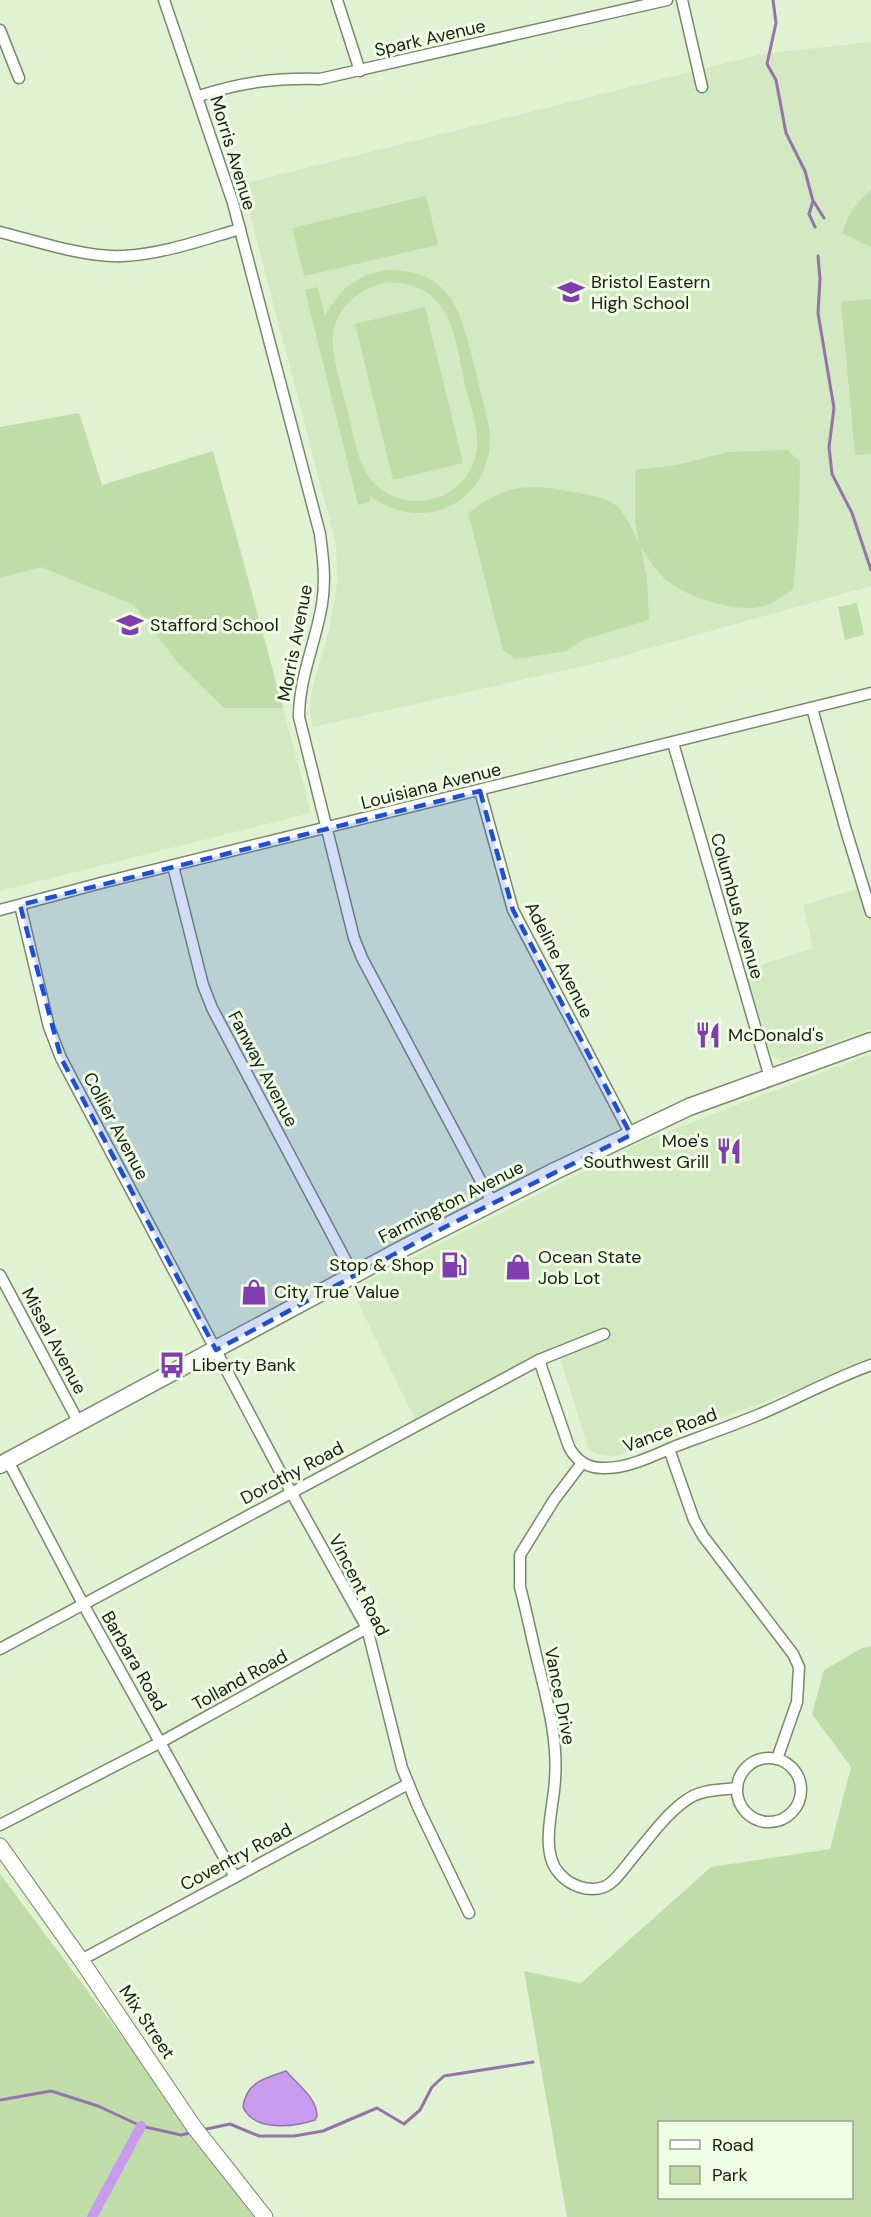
<svg xmlns="http://www.w3.org/2000/svg" width="871" height="2217" viewBox="0 0 871 2217" font-family="'DM Sans',sans-serif">
<rect width="100%" height="100%" fill="#e0f2d2"/>
<g fill="#d3e9c2">
<path d="M871,42V586L597,663L313,727L310,712L312,688L329,631L337,584L336,544L242,184L762,54Z"/>
<path d="M79,413L125,558L234,525L311,813L0,891V428Z"/>
<path d="M871,885V1029L782,1061L771,1054L745,970L813,948L803,905Z"/>
<path d="M871,1054V1363L613,1457L596,1454L588,1448L556,1345L415,1419L351,1289L643,1141Z"/>
</g>
<g fill="#c0dda9" fill-rule="evenodd">
<path d="M871,190V247L843,234C845,217 858,201 871,190Z"/>
<path d="M426,196L438,245L304,276L292,228Z"/>
<path d="M388,270C450,270 460,309 473,360C478,382 484,405 489,427C498,498 427,538 370,496V502L358,505L305,290L318,287L325,316C339,289 358,274 388,270ZM390,282C409,283 426,288 438,303C456,323 460,363 466,389C470,404 476,421 477,437C478,448 476,459 471,468C453,505 400,513 372,481C357,463 354,435 348,413C343,391 335,369 333,346C330,312 357,287 390,282Z"/>
<path d="M871,299V454L855,455L841,302Z"/>
<path d="M425,307L463,463L393,480L355,324Z"/>
<path d="M79,413L102,485L213,451L283,708H224L178,663L134,605L41,567L0,578V427Z"/>
<path d="M787,450L800,461L799,521L793,590C784,595 773,604 764,606C736,614 679,596 660,574C653,566 647,556 641,547L647,579L649,620L585,639L566,651L515,659L503,650L468,513C508,484 525,483 573,492C585,494 604,497 614,504C626,513 632,530 639,543L635,522V470L677,465L729,452Z"/>
<path d="M857,603L864,635L845,640L838,607Z"/>
<path d="M871,1646V2217H567L524,1971L581,1983L711,1867L830,1849L851,1767L812,1714L824,1670L862,1648ZM852,2122V2198H660V2122Z"/>
<path d="M0,1874L257,2217H0Z"/>
</g>
<path fill="#c89bee" stroke="#9375ac" stroke-width="1.5" d="M286,2071C297,2084 317,2098 317,2116L315,2120C294,2127 254,2132 243,2107C246,2082 265,2078 286,2071Z"/>
<g fill="none" stroke-linecap="round" stroke-linejoin="round">
<g stroke="#9375ac" stroke-width="3">
<path d="M773,0L776,23L767,64L776,80L786,133L805,171L813,201L809,214L815,227"/>
<path d="M814,202L824,218"/>
<path d="M818,256L820,279L818,313L834,408L829,447L832,474L852,513L871,570"/>
<path d="M0,2100L51,2091L98,2106L141,2126L181,2135L193,2132"/>
<path d="M202,2130L230,2124L259,2136H294L323,2131L377,2108L404,2124L420,2110L432,2087L444,2076L533,2062"/>
</g>
<path stroke="#c89bee" stroke-width="10" d="M92,2217L141,2126"/>
<g stroke="#79896c" stroke-width="13">
<g id="minor">
<path d="M164,0L233,203L320,534C323,557 326,580 322,604C316,642 299,677 299,717L354,938L362,958L492,1202"/>
<path d="M337,0L360,71"/>
<path d="M682,0L702,87"/>
<path d="M0,30L19,78"/>
<path d="M199,96C242,82 274,78 320,79L667,0"/>
<path d="M0,232C36,241 86,258 123,256C163,254 202,240 240,229"/>
<path d="M812,708L845,827L871,912"/>
<path d="M673,743L770,1078"/>
<path d="M480,791L513,910L631,1135"/>
<path d="M173,866L203,985L212,1008L354,1276"/>
<path d="M20,905L49,1027L61,1058L291,1492L367,1628L402,1768L418,1807L469,1913"/>
<path d="M0,910L101,883L871,693"/>
<path d="M0,1275L79,1423"/>
<path d="M539,1360L569,1447C577,1462 589,1469 606,1468C629,1468 655,1455 676,1446C703,1436 731,1426 758,1415C796,1399 832,1379 871,1365"/>
<path d="M669,1449L694,1520L703,1536L793,1654L799,1667L797,1702L777,1759"/>
<path d="M8,1461L83,1604L235,1877"/>
<path d="M582,1463L554,1500L520,1555V1587C527,1613 532,1640 539,1667C548,1704 558,1741 555,1780C554,1806 539,1851 559,1873C569,1885 588,1893 604,1887C614,1883 623,1870 630,1861C646,1842 665,1815 685,1801C701,1789 719,1790 737,1788"/>
<path d="M0,1649L539,1360L604,1334"/>
<circle cx="769" cy="1790" r="32"/>
<path d="M0,1825L161,1742L367,1628"/>
<path d="M81,1960L408,1784"/>
</g>
</g>
<g stroke="#79896c" stroke-width="17">
<path id="secondary" d="M0,1846L81,1960L194,2127L265,2217"/>
</g>
<g stroke="#79896c" stroke-width="19">
<path id="trunk" d="M0,1465L402,1249L555,1171L689,1107L871,1041"/>
</g>
<use href="#minor" stroke="#fff" stroke-width="10"/>
<use href="#secondary" stroke="#fff" stroke-width="15"/>
<use href="#trunk" stroke="#fff" stroke-width="16"/>
</g>
<path fill="#1d4ed8" fill-opacity="0.2" stroke="#1d4ed8" stroke-width="4.5" stroke-dasharray="12 8" stroke-linejoin="round" d="M480,791L513,910L631,1135L445,1227L216,1350L61,1058L20,905Z"/>
<defs>
<g id="school-bare" transform="scale(2.07)"><path d="M0-5L7-2L0 1L-7-2ZM-4 1L0 2.5L4 1V4Q0 6-4 4Z" fill="#813db0" stroke="#f0fee5" stroke-width="2.5" paint-order="stroke"/></g>
<g id="restaurant-bare" transform="scale(2.07)"><path d="M-5-6h1v4h1v-4h1v4h1v-4h1v5L-1.5 .5V6h-2V.5L-5-1ZM5-6V6H3V1.5H1.5Q1.5-4 5-6Z" fill="#813db0" stroke="#f0fee5" stroke-width="2.5" paint-order="stroke"/></g>
<g id="fuel-bare" transform="scale(2.07)"><path d="M-5.5-6h7V0h2V4h1.3V-2.5L3-4.5l.8-.8L6-3V5H2.5V1h-1V6h-7ZM-4.2-4.7v3.2H.2V-4.7Z" fill="#813db0" stroke="#f0fee5" stroke-width="2.5" paint-order="stroke"/></g>
<g id="shop-bare" transform="scale(2.07)"><path d="M-5-2.5h2.3a2.7 3.5 0 0 1 5.4 0H5L5.5 6h-11ZM-1.5-2.5h3a1.5 2.3 0 0 0-3 0Z" fill="#813db0" stroke="#f0fee5" stroke-width="2.5" paint-order="stroke"/></g>
<g id="bus-bare" transform="scale(2.07)"><path d="M-5-6H5V4H4V6H2V4H-2V6H-4V4H-5ZM-3.5-4V0h7V-4ZM-3.5 1.2v1.5H-2V1.2ZM2 1.2v1.5H3.5V1.2Z" fill="#813db0" stroke="#f0fee5" stroke-width="2.5" paint-order="stroke"/></g>
</defs>
<g fill-rule="evenodd">
<use href="#school-bare" x="571" y="292"/>
<use href="#school-bare" x="130" y="625"/>
<use href="#restaurant-bare" x="708" y="1035"/>
<use href="#restaurant-bare" x="729" y="1151"/>
<use href="#fuel-bare" x="454" y="1265"/>
<use href="#shop-bare" x="518" y="1267"/>
<use href="#shop-bare" x="254" y="1292"/>
<use href="#bus-bare" x="172" y="1365"/>
</g>
<g text-anchor="middle" stroke-width="6" stroke-linejoin="round" paint-order="stroke">
<g font-size="18" fill="#171d12" stroke="#f0fee5">
<text transform="translate(430 38) rotate(-13)" y="6">Spark Avenue</text>
<text transform="translate(233 153) rotate(73)" y="6">Morris Avenue</text>
<text transform="translate(295 643) rotate(-79)" y="6">Morris Avenue</text>
<text transform="translate(431 786) rotate(-14)" y="6">Louisiana Avenue</text>
<text transform="translate(737 906) rotate(74)" y="6">Columbus Avenue</text>
<text transform="translate(559 960) rotate(63)" y="6">Adeline Avenue</text>
<text transform="translate(263 1069) rotate(62)" y="6">Fanway Avenue</text>
<text transform="translate(116 1126) rotate(62)" y="6">Collier Avenue</text>
<text transform="translate(451 1202) rotate(-27)" y="6">Farmington Avenue</text>
<text transform="translate(54 1341) rotate(62)" y="6">Missal Avenue</text>
<text transform="translate(670 1430) rotate(-20)" y="6">Vance Road</text>
<text transform="translate(292 1473) rotate(-28)" y="6">Dorothy Road</text>
<text transform="translate(359 1585) rotate(63)" y="6">Vincent Road</text>
<text transform="translate(134 1661) rotate(60)" y="6">Barbara Road</text>
<text transform="translate(240 1680) rotate(-29)" y="6">Tolland Road</text>
<text transform="translate(560 1696) rotate(79)" y="6">Vance Drive</text>
<text transform="translate(236 1857) rotate(-28)" y="6">Coventry Road</text>
<text transform="translate(147 2022) rotate(56)" y="6">Mix Street</text>
</g>
<g font-size="18" fill="#171d12" stroke="#f0fee5" text-anchor="start">
<text x="591" y="288">Bristol Eastern<tspan x="591" dy="21">High School</tspan></text>
<text x="150" y="631">Stafford School</text>
<text x="728" y="1041">McDonald's</text>
<text x="709" y="1147" text-anchor="end">Moe's<tspan x="709" dy="21">Southwest Grill</tspan></text>
<text x="538" y="1263">Ocean State<tspan x="538" dy="21">Job Lot</tspan></text>
<text x="434" y="1271" text-anchor="end">Stop &amp; Shop</text>
<text x="274" y="1298">City True Value</text>
<text x="192" y="1371">Liberty Bank</text>
</g>
</g>
<rect x="658" y="2121" width="195" height="78" fill="#f0fee5" stroke="#99a491" stroke-width="1.5"/>
<rect x="670" y="2140" width="30" height="9" fill="#ffffff" stroke="#99a491" stroke-width="1.5"/>
<text x="712" y="2151" font-size="18" fill="#171d12">Road</text>
<rect x="670" y="2166" width="30" height="18" fill="#c0dda9" stroke="#99a491" stroke-width="1.5"/>
<text x="712" y="2181" font-size="18" fill="#171d12">Park</text>
</svg>
